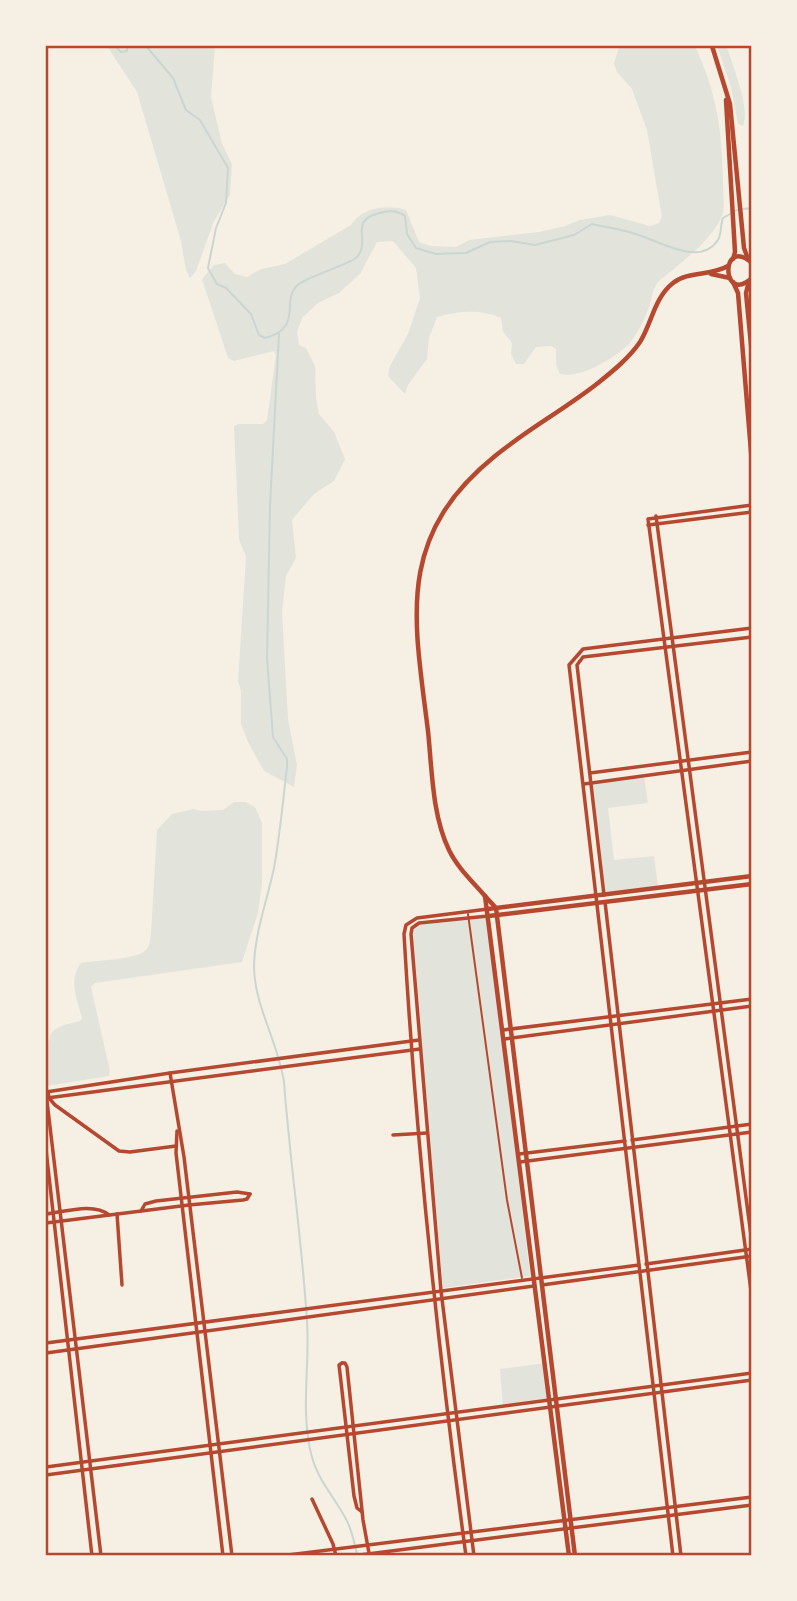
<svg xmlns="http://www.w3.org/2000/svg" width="797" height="1601" viewBox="0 0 797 1601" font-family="Commissioner,sans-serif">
<rect width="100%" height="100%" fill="#f6efe4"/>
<g fill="#e2e4dc">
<path d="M107,46H215L211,97L222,144L232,164L230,195L214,221L196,271L190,278L186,270L181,241L137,92Z"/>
<path d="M619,46H695C717,94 722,130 723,183C723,193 725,207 722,216C710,243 680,263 658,282C651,291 652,302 647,312C643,323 636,336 628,345C613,359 580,379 560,374L556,365V349L551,346L536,347L524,364H516L511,354L512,343L503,332L501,318C481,309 458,311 437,317L429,338L427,359L408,385L405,394L388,376L390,366L408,334L420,298L416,268L393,241L377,242L360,274L339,293L318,303L302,318L297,332L299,345L306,348L315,366L316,398L319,414L334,432L345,459L334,481L314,494L292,520L296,558L286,576L282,612L288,719L297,765L294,787L264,771L248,742L241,724V691L238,681L246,557L239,539L234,426L239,424H263L267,420L276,355L274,351L234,361L228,358L202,279L214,265L225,263L235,274L247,277L261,269L285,264L351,225C361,207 389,204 406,210L419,242L431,246L456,247L469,240L539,232L565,226L580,220L610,215L650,226L659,223L662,216L660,206L647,130L632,89L617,72L614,64Z"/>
<path d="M717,46H726L728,50C733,68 751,109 743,126L738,124L731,87Z"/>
<path d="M644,776L648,803L608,808L614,860L654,856L658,887L604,894L592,783Z"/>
<path d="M234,802H245L255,807L262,823V883L258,913L242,962L95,983L91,987L110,1071L109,1076L46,1086C45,1078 48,1074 48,1064C48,1030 47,1029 80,1021L82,1018C77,998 68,981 81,963C96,960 136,960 146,950C150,946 150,939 151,934L157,830L172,814L193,809L202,811L223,810Z"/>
<path d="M488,917L530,1276L443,1288L412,940L414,926L419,923Z"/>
<path d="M546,1363L550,1399L503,1406L500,1369Z"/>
</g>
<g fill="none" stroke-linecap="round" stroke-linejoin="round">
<g stroke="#c9d6d2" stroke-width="2">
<path d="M115,46L121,52L127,51V46"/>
<path d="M146,46L173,78L186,110L200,120L228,168L226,203L216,228L208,268L217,284L226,288L251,314L259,335L265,338C305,328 279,299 299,284C311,275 352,264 358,256C371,239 346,219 384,212C392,210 398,211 405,216L407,234L416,248L436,254L466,253L490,242L511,241L535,245L574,235L592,224C606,227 621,229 636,234C657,240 700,268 718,240C722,233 720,225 723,218L737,210"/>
<path d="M743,209L752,208"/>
<path d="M279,334L270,506L267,658L273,737L287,759V767C283,800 280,835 274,868C267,901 254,935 254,968C255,1007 278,1042 284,1082C290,1162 302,1241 307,1321C310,1364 301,1406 310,1449C316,1479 332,1493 346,1519C352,1530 354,1542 357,1554"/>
</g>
<path stroke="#b5482f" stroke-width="2" d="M468,914L507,1200L522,1278"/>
<g stroke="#b5482f" stroke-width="3.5">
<path d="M752,505L648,519L752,1298"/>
<path d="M656,516L752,1243"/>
<path d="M648,525L752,512"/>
<path d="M580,661L577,665L604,895"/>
<path d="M580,661L583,657L752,637"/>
<path d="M590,773L752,752"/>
<path d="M584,784L752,761"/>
<path d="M605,902L681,1556"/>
<path d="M503,1030L752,999"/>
<path d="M505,1039L752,1006"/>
<path d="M170,1073L184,1157L232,1556"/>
<path d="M46,1092L170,1073L419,1040"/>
<path d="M48,1092L49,1098L55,1105L119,1151L130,1152L176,1146"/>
<path d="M46,1093L101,1556"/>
<path d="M47,1098L420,1049"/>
<path d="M177,1131L176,1153L223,1556"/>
<path d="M393,1135L427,1133"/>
<path d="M632,1140L752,1124"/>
<path d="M46,1150L92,1556"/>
<path d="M519,1154L625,1141"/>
<path d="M520,1162L752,1132"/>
<path d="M141,1211L145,1204L156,1201L237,1192L250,1194"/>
<path d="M46,1214C64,1212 94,1202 109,1215"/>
<path d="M117,1214L122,1285"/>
<path d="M46,1223L189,1205L243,1200L247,1199L250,1194"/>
<path d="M646,1264L752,1249"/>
<path d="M542,1285L752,1256"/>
<path d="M46,1343L639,1265"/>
<path d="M46,1353L534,1286"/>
<path d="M342,1363H345L347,1367L363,1520L369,1553"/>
<path d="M342,1363L339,1365L341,1382L354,1496L357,1508L362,1512"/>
<path d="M46,1467L752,1373"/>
<path d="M46,1475L752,1380"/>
<path d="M312,1499L333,1544L336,1556"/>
<path d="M280,1556L752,1497"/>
<path d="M352,1556L752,1505"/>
<path d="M466,1556C438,1349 416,1142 404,934L406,925L417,918L488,909"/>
<path d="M474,1556L441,1291L411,934L412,928L419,923L488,916"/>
<path d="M673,1556L569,665L583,649L752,628"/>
</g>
<g stroke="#b5482f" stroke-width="4.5">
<path d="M711,274L730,278"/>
<path d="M485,896C472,881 457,867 449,850C432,815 432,769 428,731C414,618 395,537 495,456C528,429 565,409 598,383C613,371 629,358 640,342C652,323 654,298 673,283C688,271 711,276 728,266"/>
</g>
<g stroke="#b5482f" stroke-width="4.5">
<path d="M712,46L730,104L744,248L748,259"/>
<path d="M726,100L735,252L733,259"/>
<path d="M752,263C720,235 721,306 752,278"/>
<path d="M749,281L746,293L752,355"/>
<path d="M733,282L738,293L752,464"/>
<path d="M485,896L496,908L575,1556"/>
<path d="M485,896L569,1556"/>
<path d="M488,909L752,876"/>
<path d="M489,916L752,884"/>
</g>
</g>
<rect width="797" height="1601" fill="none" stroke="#f6efe4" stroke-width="94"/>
<rect x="47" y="47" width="703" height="1507" fill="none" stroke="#b5482f" stroke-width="2.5"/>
</svg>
